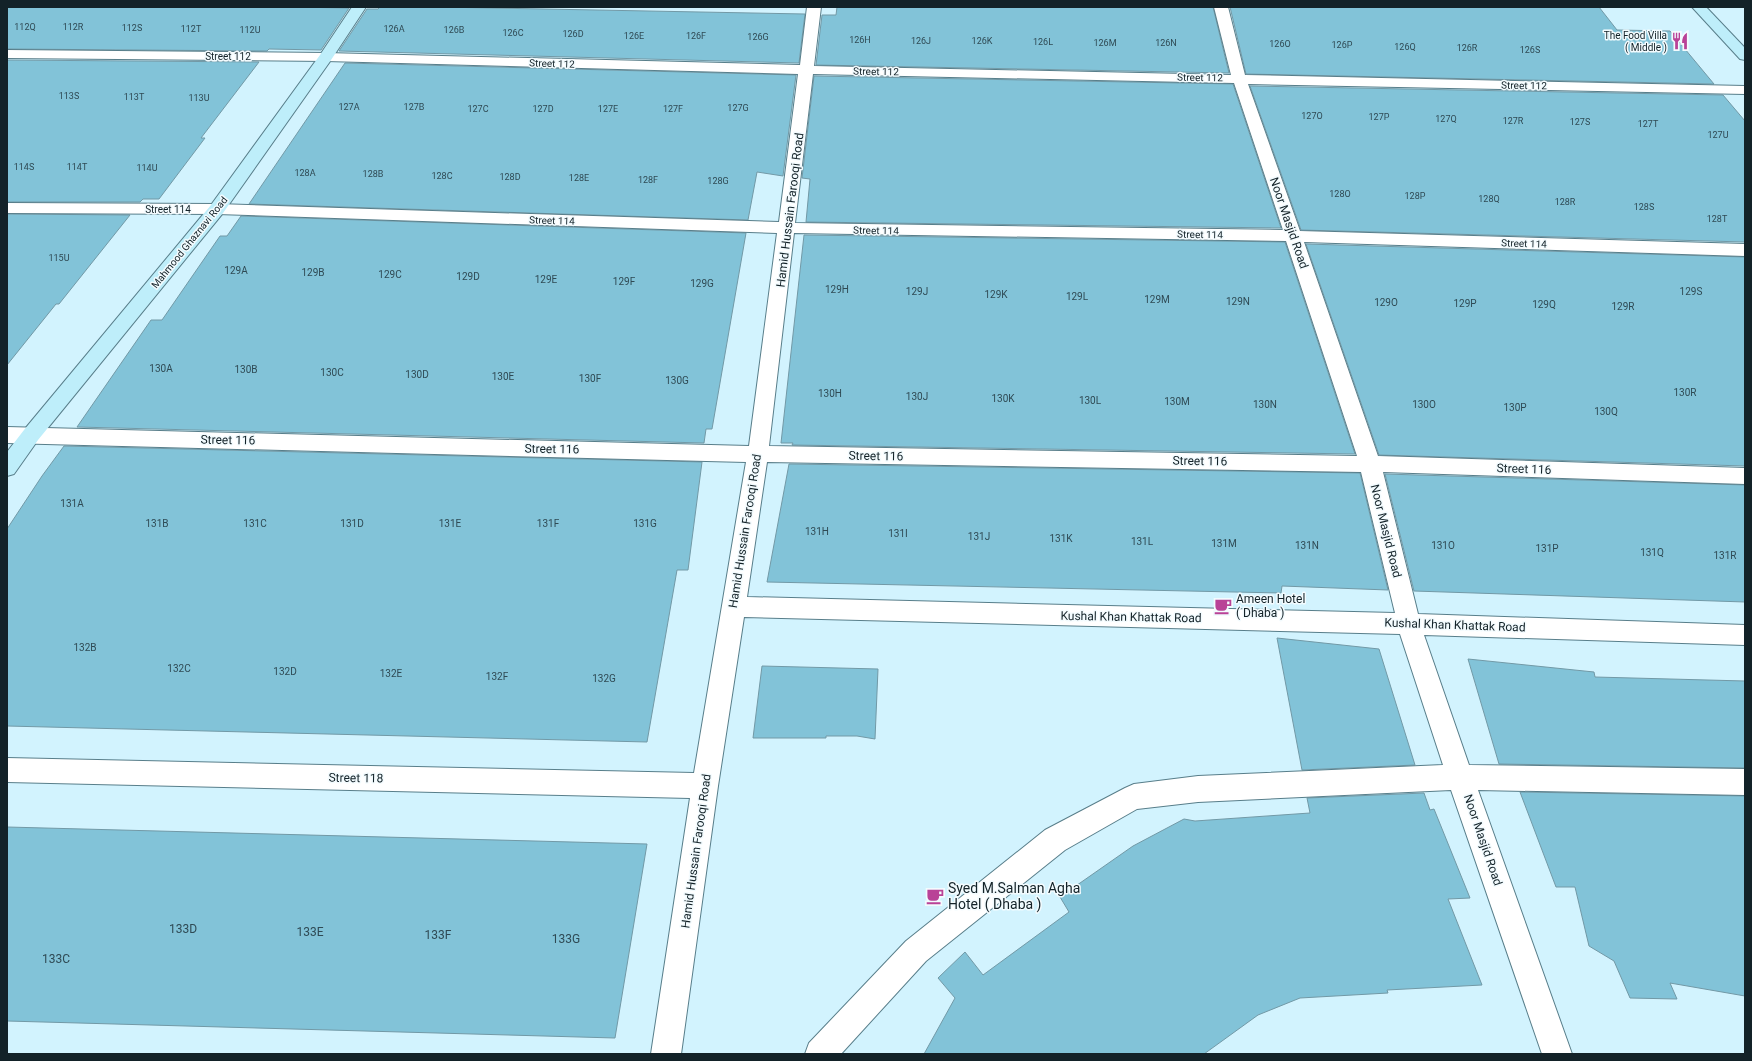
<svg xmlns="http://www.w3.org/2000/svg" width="1752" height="1061" viewBox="0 0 1752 1061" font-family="Roboto,sans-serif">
<rect width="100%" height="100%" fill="#d2f3fe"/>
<g fill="#82c3d8" stroke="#7299a6">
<path d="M7,7H292L349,8L321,50L269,49L267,51L7,49Z"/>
<path d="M380,7H439L805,14L799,63L339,51L367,9H378Z"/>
<path d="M837,7H1213L1229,73L816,65L822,15H836Z"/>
<path d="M1230,7H1599L1617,30L1670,31L1714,84L1246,74Z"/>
<path d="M7,60L259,62L201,138H205L159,199H143L140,202H7Z"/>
<path d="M345,63L796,75L783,176L757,172L748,220L249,204Z"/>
<path d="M814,76L1233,84L1281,228L806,222L810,179L802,178Z"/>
<path d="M1250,86L1723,95L1745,121V242L1301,230Z"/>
<path d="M7,214L130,215L59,304H56L7,365Z"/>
<path d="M241,216L746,233L712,429H706L704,443L77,427L151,320H162L220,236H227Z"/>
<path d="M804,235L1285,242L1355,454L792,445L793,443H781Z"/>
<path d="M1306,244L1745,257V466L1379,455Z"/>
<path d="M64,446L702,462L688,570H677L647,742L7,726V529L42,476Z"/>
<path d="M789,464L1360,473L1388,590L1282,586L1281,593L767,582Z"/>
<path d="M1385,474L1745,485V602L1414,591Z"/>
<path d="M1277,638L1379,649L1415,765L1302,770Z"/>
<path d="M1468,659L1594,672L1595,677L1745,681V768L1499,764Z"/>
<path d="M762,666L878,669L875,739L857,736H826V738H753Z"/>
<path d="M1520,792L1745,796V996L1670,983L1677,999L1630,998L1614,961L1589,946L1575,887H1556Z"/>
<path d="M1424,793L1430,810L1434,809L1470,898L1448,899L1482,985L1387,990L1388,993L1300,998L1258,1015L1204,1054H924L955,998L938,978L965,952L983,975L1069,912L1060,897L1133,846L1184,819L1195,821L1310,813L1307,798Z"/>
<path d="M7,827L647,844L615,1038L7,1021Z"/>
</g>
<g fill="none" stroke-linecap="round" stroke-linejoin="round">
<g stroke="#587e8a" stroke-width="2">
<path id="street" d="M807,7H821L814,66L1231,75L1214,7H1228L1245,75L1745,86V94L1248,84L1300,231L1745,244V256L1304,242L1378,456L1745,468V484L1383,472L1418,614L1745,625V645L1424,635L1469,765L1745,769V795L1478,790L1572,1054H1542L1451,790L1198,802L1137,809L1065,850L926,961L841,1054H805L809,1043L906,941L1045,830L1125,788L1134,784L1198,776L1443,765L1400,634L744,617L718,786L681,1054H651L690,798L7,782V758L694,773L746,462L7,443V427L749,446L777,233L217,214L7,213V203L217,204L779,222L798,74L326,61L7,58V50L326,53L800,65ZM813,74L1234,83L1283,230L795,223ZM794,233L1286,241L1357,456L769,446ZM767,462L1361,472L1395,613L747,597Z"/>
</g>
<g stroke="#587e8a" stroke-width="2">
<g id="secondary">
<path d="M352,7H366L331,60L223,213L38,440L14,474L7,476V452L24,430L211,205L320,55Z"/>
<path d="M1692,7H1706L1745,48V60L1740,59Z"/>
</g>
</g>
<use href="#street" fill="#fff" fill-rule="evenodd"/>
<use href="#secondary" fill="#beeefa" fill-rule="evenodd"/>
</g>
<defs>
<g id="restaurant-bare" transform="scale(1.38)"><path d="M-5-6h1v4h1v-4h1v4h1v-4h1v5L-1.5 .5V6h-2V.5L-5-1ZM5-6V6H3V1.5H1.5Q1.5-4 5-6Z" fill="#b94297" stroke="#f3fbfe" stroke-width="2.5" paint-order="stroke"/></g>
<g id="cafe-bare" transform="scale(1.38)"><path d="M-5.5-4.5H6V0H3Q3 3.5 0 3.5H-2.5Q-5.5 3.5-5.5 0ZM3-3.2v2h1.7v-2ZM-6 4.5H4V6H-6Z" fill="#b94297" stroke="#f3fbfe" stroke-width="2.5" paint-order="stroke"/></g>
</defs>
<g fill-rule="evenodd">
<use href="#restaurant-bare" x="1680" y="41"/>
<use href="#cafe-bare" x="1223" y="606"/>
<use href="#cafe-bare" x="935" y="896"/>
</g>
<g text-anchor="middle" stroke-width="3" stroke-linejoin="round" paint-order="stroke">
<g font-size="9" fill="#2f4a54">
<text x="25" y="30">112Q</text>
<text x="73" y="30">112R</text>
<text x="132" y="31">112S</text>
<text x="191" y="32">112T</text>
<text x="394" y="32">126A</text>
<text x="250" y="33">112U</text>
<text x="454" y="33">126B</text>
<text x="513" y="36">126C</text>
<text x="573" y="37">126D</text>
<text x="634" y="39">126E</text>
<text x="696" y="39">126F</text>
<text x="758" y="40">126G</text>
<text x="860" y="43">126H</text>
<text x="921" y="44">126J</text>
<text x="982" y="44">126K</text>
<text x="1043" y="45">126L</text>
<text x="1105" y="46">126M</text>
<text x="1166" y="46">126N</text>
<text x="1280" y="47">126O</text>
<text x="1342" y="48">126P</text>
<text x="1405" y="50">126Q</text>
<text x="1467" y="51">126R</text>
<text x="1530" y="53">126S</text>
<text x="69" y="99">113S</text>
<text x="134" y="100">113T</text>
<text x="199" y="101">113U</text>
<text x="349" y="110">127A</text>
<text x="414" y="110">127B</text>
<text x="738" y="111">127G</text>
<text x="478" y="112">127C</text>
<text x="543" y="112">127D</text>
<text x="608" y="112">127E</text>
<text x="673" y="112">127F</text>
<text x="1312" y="119">127O</text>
<text x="1379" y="120">127P</text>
<text x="1446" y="122">127Q</text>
<text x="1513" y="124">127R</text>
<text x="1580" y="125">127S</text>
<text x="1648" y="127">127T</text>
<text x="1718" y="138">127U</text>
<text x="24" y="170">114S</text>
<text x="77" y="170">114T</text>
<text x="147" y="171">114U</text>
<text x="305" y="176">128A</text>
<text x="373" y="177">128B</text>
<text x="442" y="179">128C</text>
<text x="510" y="180">128D</text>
<text x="579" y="181">128E</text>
<text x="648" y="183">128F</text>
<text x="718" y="184">128G</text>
<text x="1340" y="197">128O</text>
<text x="1415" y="199">128P</text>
<text x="1489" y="202">128Q</text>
<text x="1565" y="205">128R</text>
<text x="1644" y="210">128S</text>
<text x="1717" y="222">128T</text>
<text x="59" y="261">115U</text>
</g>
<g font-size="10" fill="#132228" stroke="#f3fbfe" text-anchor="end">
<text x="1667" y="39">The Food Villa<tspan x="1667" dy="12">( Middle )</tspan></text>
</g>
<g font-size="10" fill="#132228" stroke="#f3fbfe">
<text x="228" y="60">Street 112</text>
<text transform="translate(552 63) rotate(2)" y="4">Street 112</text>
<text transform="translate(876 71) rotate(1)" y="4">Street 112</text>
<text transform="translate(1200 77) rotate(1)" y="4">Street 112</text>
<text transform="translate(1524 85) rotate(1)" y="4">Street 112</text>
<text x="168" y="213">Street 114</text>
<text transform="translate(552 220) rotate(2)" y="4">Street 114</text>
<text transform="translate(876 230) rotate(1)" y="4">Street 114</text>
<text transform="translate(1200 234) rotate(1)" y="4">Street 114</text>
<text transform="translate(189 242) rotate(-51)" y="4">Mahmood Ghaznavi Road</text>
<text transform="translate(1524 243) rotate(2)" y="4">Street 114</text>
</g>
<g font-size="10" fill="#2f4a54">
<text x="236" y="274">129A</text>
<text x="313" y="276">129B</text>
<text x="390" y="278">129C</text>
<text x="468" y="280">129D</text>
<text x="546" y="283">129E</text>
<text x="624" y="285">129F</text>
<text x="702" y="287">129G</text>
<text x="837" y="293">129H</text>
<text x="917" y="295">129J</text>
<text x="1691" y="295">129S</text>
<text x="996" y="298">129K</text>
<text x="1077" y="300">129L</text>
<text x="1157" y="303">129M</text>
<text x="1238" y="305">129N</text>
<text x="1386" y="306">129O</text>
<text x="1465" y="307">129P</text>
<text x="1544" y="308">129Q</text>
<text x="1623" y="310">129R</text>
<text x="161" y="372">130A</text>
<text x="246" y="373">130B</text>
<text x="332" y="376">130C</text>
<text x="417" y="378">130D</text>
<text x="503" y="380">130E</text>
<text x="590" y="382">130F</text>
<text x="677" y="384">130G</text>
<text x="1685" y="396">130R</text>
<text x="830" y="397">130H</text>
<text x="917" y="400">130J</text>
<text x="1003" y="402">130K</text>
<text x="1090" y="404">130L</text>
<text x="1177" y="405">130M</text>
<text x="1265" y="408">130N</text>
<text x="1424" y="408">130O</text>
<text x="1515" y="411">130P</text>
<text x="1606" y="415">130Q</text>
<text x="72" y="507">131A</text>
<text x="157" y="527">131B</text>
<text x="255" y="527">131C</text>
<text x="352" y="527">131D</text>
<text x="450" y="527">131E</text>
<text x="548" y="527">131F</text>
<text x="645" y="527">131G</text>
<text x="817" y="535">131H</text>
<text x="898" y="537">131I</text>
<text x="979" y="540">131J</text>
<text x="1061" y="542">131K</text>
<text x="1142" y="545">131L</text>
<text x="1224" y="547">131M</text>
<text x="1307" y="549">131N</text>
<text x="1443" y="549">131O</text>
<text x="1547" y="552">131P</text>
<text x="1652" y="556">131Q</text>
<text x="1725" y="559">131R</text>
<text x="85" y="651">132B</text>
<text x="179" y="672">132C</text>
<text x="285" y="675">132D</text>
<text x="391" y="677">132E</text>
<text x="497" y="680">132F</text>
<text x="604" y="682">132G</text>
</g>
<g font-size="12" fill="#132228" stroke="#f3fbfe">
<text transform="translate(790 210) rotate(-83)" y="4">Hamid Hussain Farooqi Road</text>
<text transform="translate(1289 223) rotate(71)" y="4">Noor Masjid Road</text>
<text transform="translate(228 440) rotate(1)" y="4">Street 116</text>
<text transform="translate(552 449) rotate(1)" y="4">Street 116</text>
<text transform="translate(876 456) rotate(1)" y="4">Street 116</text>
<text transform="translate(1200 461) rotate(1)" y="4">Street 116</text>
<text transform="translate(1524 469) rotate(2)" y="4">Street 116</text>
<text transform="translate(745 531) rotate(-81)" y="4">Hamid Hussain Farooqi Road</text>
<text transform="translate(1386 531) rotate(76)" y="4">Noor Masjid Road</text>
<text transform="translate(1131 617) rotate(1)" y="4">Kushal Khan Khattak Road</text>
<text transform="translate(1455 625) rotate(2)" y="4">Kushal Khan Khattak Road</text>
<text transform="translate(356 778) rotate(1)" y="4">Street 118</text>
<text transform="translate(1483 840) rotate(71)" y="4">Noor Masjid Road</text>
<text transform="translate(696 851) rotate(-82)" y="4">Hamid Hussain Farooqi Road</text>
</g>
<g font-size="12" fill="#132228" stroke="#f3fbfe" text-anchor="start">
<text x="1236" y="603">Ameen Hotel<tspan x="1236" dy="14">( Dhaba )</tspan></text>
</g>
<g font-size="12" fill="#2f4a54">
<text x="183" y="933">133D</text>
<text x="310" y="936">133E</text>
<text x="438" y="939">133F</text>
<text x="566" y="943">133G</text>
<text x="56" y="963">133C</text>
</g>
<g font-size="14" fill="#132228" stroke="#f3fbfe" text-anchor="start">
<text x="948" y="893">Syed M.Salman Agha<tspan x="948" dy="16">Hotel ( Dhaba )</tspan></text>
</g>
</g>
<rect width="1752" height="1061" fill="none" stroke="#132228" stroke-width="16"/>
</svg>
